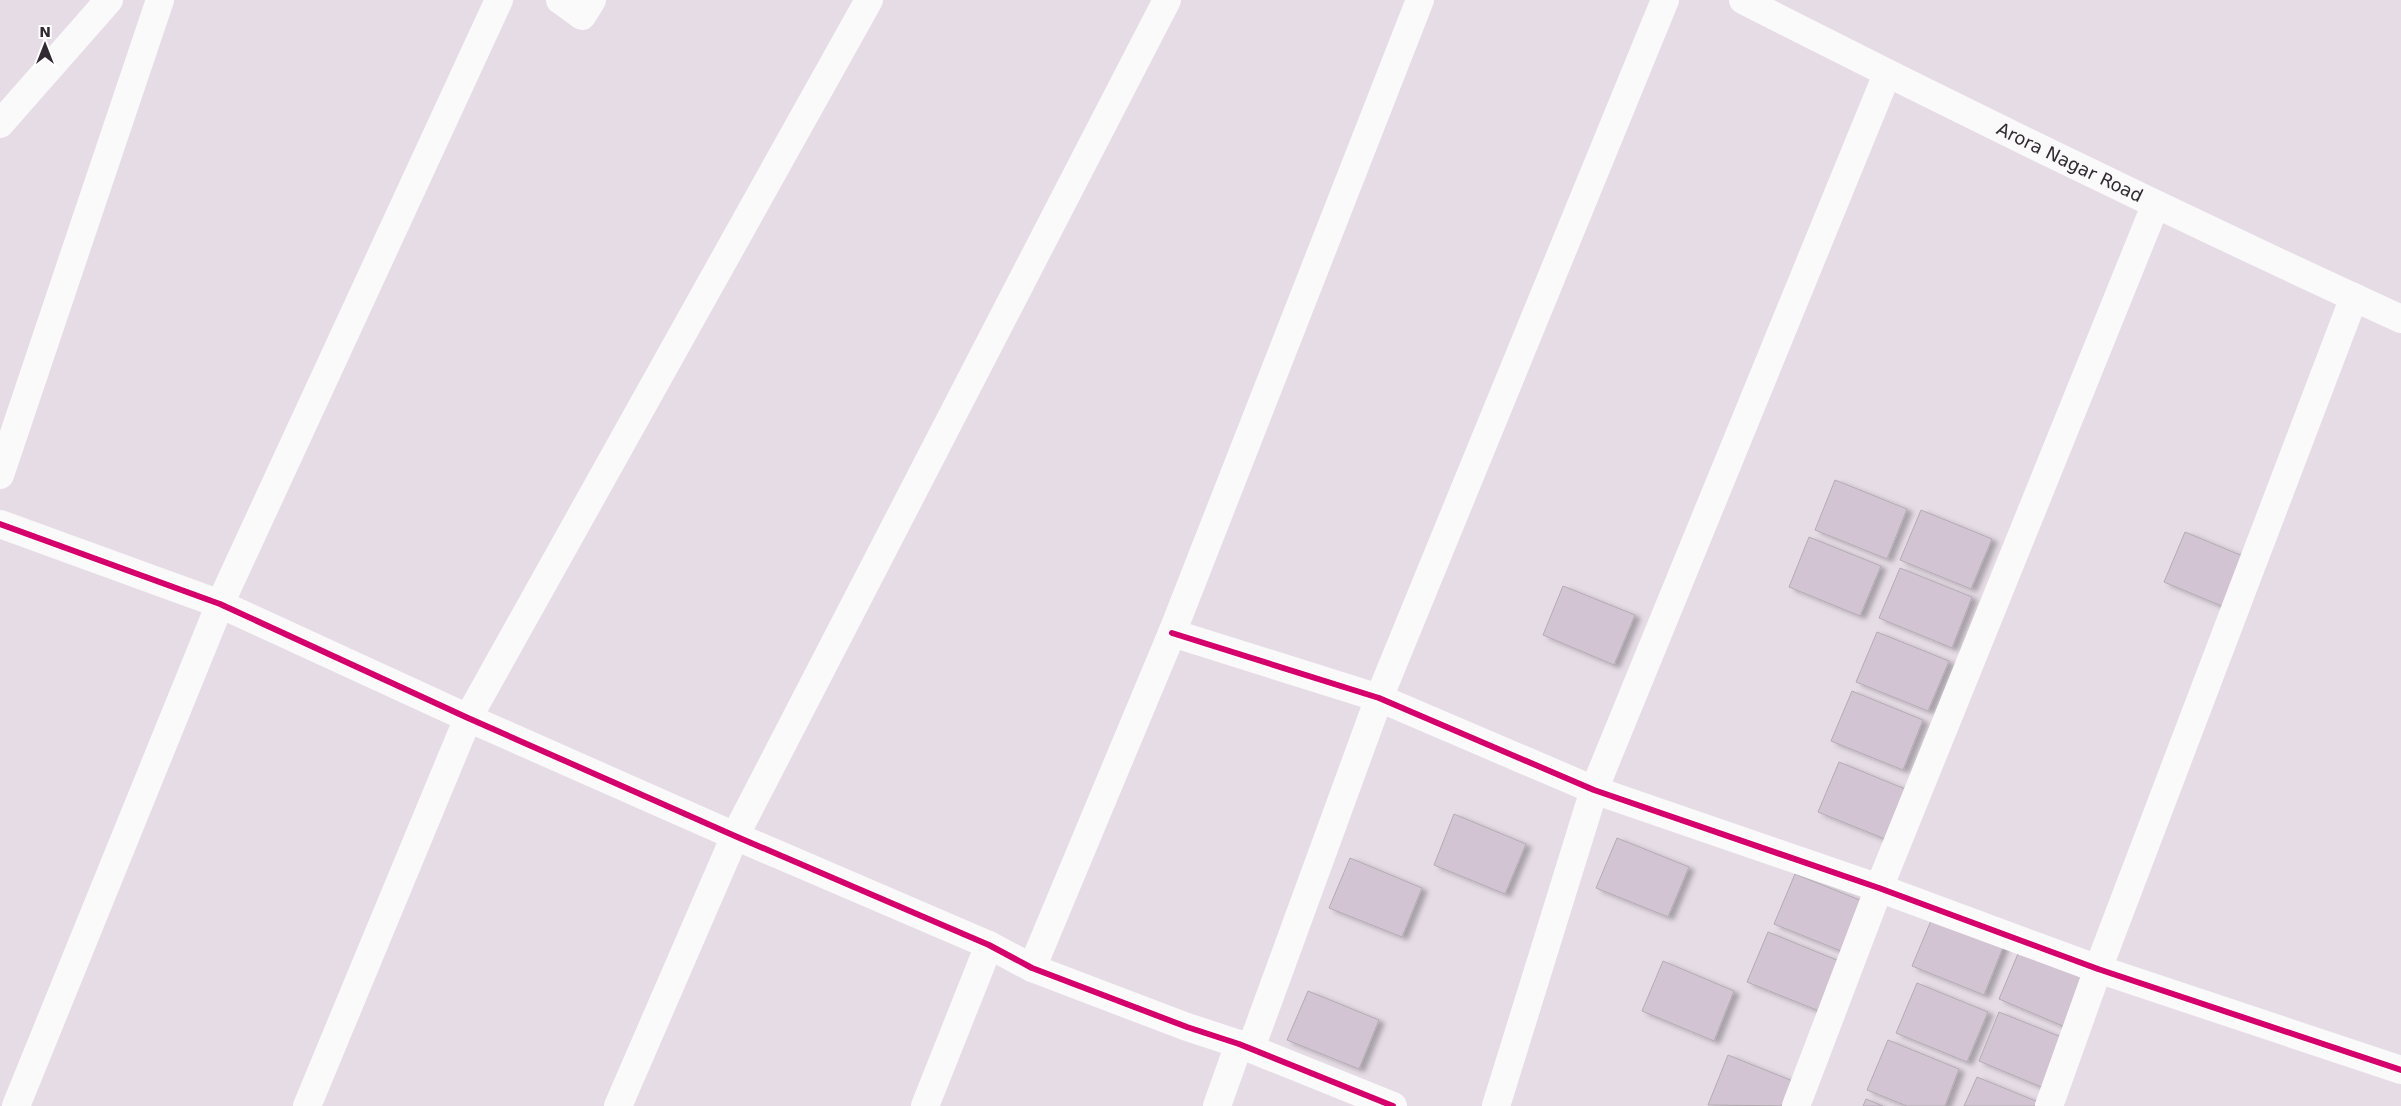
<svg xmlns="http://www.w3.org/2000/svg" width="2401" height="1106" viewBox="0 0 2401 1106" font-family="'DejaVu Sans',sans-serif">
<defs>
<filter id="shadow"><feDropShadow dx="5.5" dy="3" stdDeviation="2.5" flood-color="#0004"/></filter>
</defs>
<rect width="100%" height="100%" fill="#e6dce6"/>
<g fill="#d2c4d2" stroke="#b3abb3" filter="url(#shadow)">
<path d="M1835,480L1907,509L1887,559L1815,530Z"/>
<path d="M1921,510L1992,539L1971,589L1900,560Z"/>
<path d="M2185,532L2257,562L2236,612L2164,582Z"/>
<path d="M1809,537L1881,566L1860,616L1789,587Z"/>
<path d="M1900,568L1972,597L1952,648L1879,618Z"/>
<path d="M1563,586L1635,615L1614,665L1543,635Z"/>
<path d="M1877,632L1949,661L1928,711L1856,682Z"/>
<path d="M1852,691L1923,720L1903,770L1831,741Z"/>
<path d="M1839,762L1910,791L1890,841L1818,812Z"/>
<path d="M1454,814L1526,844L1505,894L1434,865Z"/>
<path d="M1617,838L1689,867L1668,917L1596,888Z"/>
<path d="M1350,858L1422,888L1402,937L1329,908Z"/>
<path d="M1795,874L1867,903L1846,953L1774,924Z"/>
<path d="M1933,916L2004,945L1984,995L1912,966Z"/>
<path d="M1768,932L1839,961L1819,1011L1747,982Z"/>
<path d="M2020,949L2091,978L2070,1029L1999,999Z"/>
<path d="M1663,961L1734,991L1714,1041L1642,1011Z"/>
<path d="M1917,983L1988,1012L1967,1062L1896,1033Z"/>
<path d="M1308,991L1379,1020L1359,1069L1287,1040Z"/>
<path d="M1999,1012L2071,1041L2051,1091L1979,1061Z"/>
<path d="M1888,1040L1959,1069L1945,1106H1907L1867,1090Z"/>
<path d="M1728,1055L1800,1084L1791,1106L1708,1105Z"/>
<path d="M1977,1077L2048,1106H1964Z"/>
<path d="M1866,1099L1883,1106H1863Z"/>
</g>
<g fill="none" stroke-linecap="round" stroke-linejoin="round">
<g stroke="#fbfafb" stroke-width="28">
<path d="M560,0L582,16L592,0"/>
<path id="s1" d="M1743,0C1960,111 2179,217 2401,319"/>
<path d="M0,124L109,0"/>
<path d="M0,475L160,0"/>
<path d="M0,524L220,604L468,718L735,836L989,945L1032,968L1187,1027L1239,1044L1393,1106"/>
<path d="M1172,633L1379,698L1594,790L1879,888L2098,969L2401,1070"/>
<path d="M1032,968L1172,633L1420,0"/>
<path d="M1251,1048L1379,698L1665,0"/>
<path d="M16,1106L220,604L499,0"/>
<path d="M307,1106L468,718L869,0"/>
<path d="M618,1106L735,836L1167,0"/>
<path d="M925,1106L989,945"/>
<path d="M1217,1106L1239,1044"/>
<path d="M1496,1106L1594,790L1887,74"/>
<path d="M1796,1106L1879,888L2155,206"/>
<path d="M2049,1106L2098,969L2354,297"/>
</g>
<g stroke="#fff" stroke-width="9">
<g id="cycleway">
<path d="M0,524L220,604L468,718L735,836L989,945L1032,968L1187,1027L1239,1044L1393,1106"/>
<path d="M1172,633L1379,698L1594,790L1879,888L2098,969L2401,1070"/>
</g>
</g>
<use href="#cycleway" stroke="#d6006c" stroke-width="6"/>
</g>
<g text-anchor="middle" stroke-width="4" stroke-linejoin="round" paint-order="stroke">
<g font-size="18" fill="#322a32" stroke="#fff">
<text dy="6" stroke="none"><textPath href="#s1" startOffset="365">Arora Nagar Road</textPath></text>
</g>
</g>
<g transform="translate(45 45)" stroke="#ffffff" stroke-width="4" paint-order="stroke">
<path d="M0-4L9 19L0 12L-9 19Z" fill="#322a32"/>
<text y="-8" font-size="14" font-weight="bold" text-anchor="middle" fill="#322a32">N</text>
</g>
</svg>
